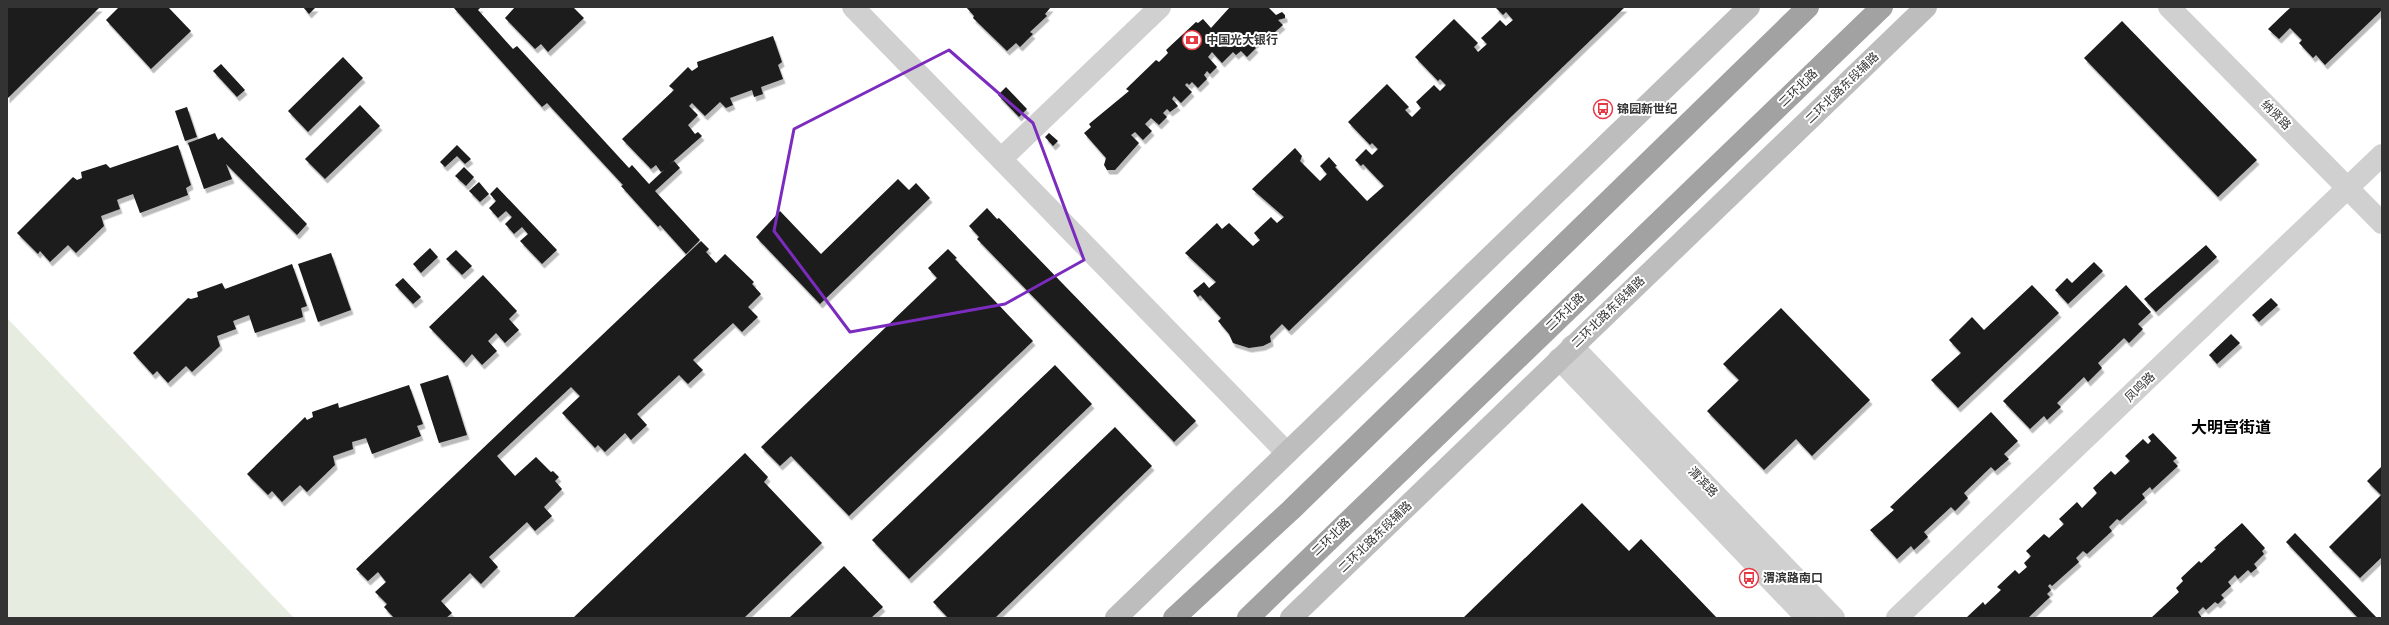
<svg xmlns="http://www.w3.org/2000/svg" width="2389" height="625" viewBox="0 0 2389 625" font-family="Inter,'Noto Sans SC',sans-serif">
<defs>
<filter id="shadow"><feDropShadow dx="2.5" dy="4.5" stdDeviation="0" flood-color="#0004"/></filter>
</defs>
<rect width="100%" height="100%" fill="#fff"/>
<path fill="#e6ecdf" d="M7,318L294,618H7Z"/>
<g fill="#1a1a1a" filter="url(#shadow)">
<path d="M7,7H100L7,99Z"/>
<path d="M119,7H168L191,31L151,69L106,20Z"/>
<path d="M303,7H316L309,14Z"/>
<path d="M453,7H481L478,10L513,49L517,46L629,168L632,165L649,184L664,170L661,172L656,165L651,169L622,139L674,90L669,86L688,67L692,71L698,67L697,62L773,36L782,62L778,65L783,79L761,87L763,94L754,97L752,90L730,98L733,105L726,108L720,102L705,116L692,103L689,106L698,115L688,125L695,134L698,132L702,136L669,165L674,161L680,168L655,191L700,240L686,254L660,225L658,227L621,186L623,185L547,103L542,107Z"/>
<path d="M515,7H573L584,18L548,52L541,44L535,49L505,18Z"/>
<path d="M966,7H1051L1045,14L1047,16L1030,32L1033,34L1020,47L1016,43L1007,51L973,18L974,16Z"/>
<path d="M1230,7H1268L1276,15L1282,12L1285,15V18L1278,20L1283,25L1266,40L1264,38L1253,45L1256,48L1247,57L1241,51L1236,55L1233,52L1222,63L1212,52L1208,57L1217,67L1210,74L1207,71L1204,75L1207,79L1198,88L1192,82L1189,85L1187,83L1185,85L1192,92L1181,103L1174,96L1172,99L1178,106L1170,112L1167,109L1163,113L1167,117L1159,125L1151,118L1145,124L1152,131L1143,140L1135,132L1131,135L1139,143L1115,170H1107L1104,165L1106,158L1084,133L1091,127L1089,124L1129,91L1126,89L1156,60L1159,62L1168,53L1166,50L1196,22L1198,23L1203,19L1211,28Z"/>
<path d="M1495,7H1625L1289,331L1282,324L1270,336L1271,342L1263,346L1249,348L1233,343L1229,334L1218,321L1221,318L1200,295L1198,297L1193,291L1204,282L1209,288L1216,282L1185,253L1217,223L1222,229L1229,223L1253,246L1260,240L1254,233L1271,217L1277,223L1284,217L1252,189L1295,148L1302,156L1300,161L1320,181L1327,174L1320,166L1329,157L1337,166L1335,167L1367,201L1384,186L1363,164L1361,166L1355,160L1366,149L1372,155L1378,149L1372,143L1370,145L1348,122L1387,84L1409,107L1405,110L1412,117L1421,108L1416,102L1434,85L1440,91L1446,85L1440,79L1438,81L1415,57L1454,19L1478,43L1474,47L1478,52L1487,44L1481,38L1491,29L1500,20L1506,26L1513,20L1506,12L1503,15Z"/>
<path d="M2291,7H2382V10L2325,65L2316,55L2313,58L2299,43L2302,40L2290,28L2279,39L2268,29Z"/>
<path d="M2122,21L2257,160L2218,197L2084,58Z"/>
<path d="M343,57L363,78L308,132L288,111Z"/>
<path d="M221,64L245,90L237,97L213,71Z"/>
<path d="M1006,87L1027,109L1019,117L998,95Z"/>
<path d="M360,105L380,126L325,179L305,159Z"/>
<path d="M187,107L197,137L185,141L175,111Z"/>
<path d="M215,133L218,140L222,137L307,224L297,235L226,164L232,179L204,189L188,143Z"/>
<path d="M1049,133L1058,141L1053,146L1045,137Z"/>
<path d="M178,145L191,185L186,188L188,195L140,213L133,194L119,199L117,200L120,209L101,216L104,226L76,253L68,245L50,262L40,251L38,254L17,233L73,177L77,180L82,178L81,172L106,164L110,168Z"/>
<path d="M457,145L471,159L465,164L457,156L445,167L440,162Z"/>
<path d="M464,167L474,177L466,186L455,176Z"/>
<path d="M898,179L909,190L916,183L930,198L820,304L756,237L780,211L821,254Z"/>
<path d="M479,182L489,194L480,202L469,191Z"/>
<path d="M497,187L557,250L542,264L520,241L528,234L522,227L514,234L505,224L512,217L506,211L498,218L489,208L496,201L490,194Z"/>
<path d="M987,208L997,219L999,218L1196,421L1174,442L977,239L979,237L969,226Z"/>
<path d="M701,241L709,249L706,252L716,263L725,254L754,282L752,284L761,294L748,307L758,317L742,332L733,323L693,360L703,370L688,384L679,375L637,414L647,425L631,440L625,433L605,452L598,445L595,448L562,413L580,396L571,387L497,456L515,476L536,457L551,472L553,471L559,477L555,481L562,489L544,507L552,516L535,531L527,522L489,557L498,567L481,584L470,573L441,601L452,613L446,618H394L384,607L387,604L375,592L386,582L378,572L368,581L356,569Z"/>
<path d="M2206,245L2217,257L2156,312L2144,299Z"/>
<path d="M430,248L438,257L421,273L413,264Z"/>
<path d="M948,249L957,258L955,259L1033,341L849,516L791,456L780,466L761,447L937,278L928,268Z"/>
<path d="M456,250L472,266L462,275L446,259Z"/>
<path d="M331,253L351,310L318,322L298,264Z"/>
<path d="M2094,262L2103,271L2068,304L2055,290L2067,278L2072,283Z"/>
<path d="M292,264L307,306L301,308L303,317L255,333L249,315L233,321L236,329L217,336L220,346L192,372L186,366L168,383L157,371L153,375L133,353L188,298L191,299L198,297L197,292L222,283L225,289Z"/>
<path d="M483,275L517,311L509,319L519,330L505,343L496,333L488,341L497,351L482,365L472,354L464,363L429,327Z"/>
<path d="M403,278L421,297L413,304L395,285Z"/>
<path d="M2032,285L2059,313L1958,408L1931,380L1961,353L1949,340L1972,317L1984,330Z"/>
<path d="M2126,285L2151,312L2138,324L2143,329L2129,343L2124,338L2098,363L2102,368L2088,382L2084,377L2057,403L2061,407L2047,420L2044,416L2030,429L2003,401Z"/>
<path d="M2271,298L2278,305L2259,322L2252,315Z"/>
<path d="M1781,308L1870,400L1812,456L1796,439L1764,470L1707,411L1739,380L1723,364Z"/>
<path d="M2231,334L2240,343L2217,364L2209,355Z"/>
<path d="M1055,365L1092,404L909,579L872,540Z"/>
<path d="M448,375L467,435L439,443L420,384Z"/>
<path d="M409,385L423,424L417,426L421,436L372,454L366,438L352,442L353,449L333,456L335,465L307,492L300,485L282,502L272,491L268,495L247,474L305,417L307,420L313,417L312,412L338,403L339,408Z"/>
<path d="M1991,412L2018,441L2004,454L2009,459L1995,471L1991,467L1964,493L1968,498L1955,511L1951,507L1924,532L1928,537L1914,550L1911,546L1897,559L1870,530L1894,510L1890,507Z"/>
<path d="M1115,427L1152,466L995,618H948L933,602Z"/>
<path d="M2153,433L2177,458L2173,461L2178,466L2152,490L2150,487L2142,494L2145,498L2120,521L2117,519L2109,527L2112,531L2087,554L2083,551L2076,558L2079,562L2052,586L2050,584L2048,586L2051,590L2047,594L2050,597L2028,618H1966L1983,602L1985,605L2001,590L1997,587L2015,570L2019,574L2027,567L2024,563L2031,556L2026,551L2044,534L2049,538L2064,524L2059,519L2077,502L2082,508L2097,493L2093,488L2111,471L2115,475L2130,461L2125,456L2143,439L2148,444L2151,441L2148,437Z"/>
<path d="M745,453L768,477L764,482L822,543L744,618H573Z"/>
<path d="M2382,466V557L2360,578L2329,547L2381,495L2367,481Z"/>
<path d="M1582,503L1629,551L1641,539L1717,618H1463Z"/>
<path d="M2242,523L2265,548L2262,551L2264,554L2254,564L2257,568L2251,573L2248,570L2238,579L2235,575L2228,582L2231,586L2221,595L2224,598L2218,604L2215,602L2206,610L2203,607L2198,612L2202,618H2151L2179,592L2176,588L2183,581L2181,578L2199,561L2201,563L2216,549L2214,548Z"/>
<path d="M2295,533L2377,618H2358L2286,542Z"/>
<path d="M844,566L883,607L871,618H789Z"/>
</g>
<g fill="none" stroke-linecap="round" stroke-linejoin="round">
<path stroke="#d0d0d0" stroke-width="22" d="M1001,159L1160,7"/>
<g stroke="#d0d0d0" stroke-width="22">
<path d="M853,7L1287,453"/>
<path d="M2169,7L2382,223"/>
<path d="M1572,346L1834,618"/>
<path d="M1559,359L1807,618"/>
<path d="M1897,618L2382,155"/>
</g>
<g stroke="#bdbdbd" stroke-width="22">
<path d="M1116,618L1749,7"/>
<path d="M1291,618L1926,7"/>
</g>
<g stroke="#a2a2a2" stroke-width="22">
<path d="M1174,618L1291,510L1808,7"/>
<path d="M1248,618L1882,7"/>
</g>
</g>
<path fill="none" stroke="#7b2cbf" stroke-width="3" stroke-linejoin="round" d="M949,50L1033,123L1084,260L1005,304L850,332L774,231L794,129Z"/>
<defs>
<g id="bank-ring" transform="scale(1)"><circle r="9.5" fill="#fff" stroke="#e63946" stroke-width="1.5"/><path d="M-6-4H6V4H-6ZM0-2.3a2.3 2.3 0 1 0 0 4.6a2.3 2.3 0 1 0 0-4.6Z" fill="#e63946"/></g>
<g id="bus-ring" transform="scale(1)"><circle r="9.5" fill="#fff" stroke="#e63946" stroke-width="1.5"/><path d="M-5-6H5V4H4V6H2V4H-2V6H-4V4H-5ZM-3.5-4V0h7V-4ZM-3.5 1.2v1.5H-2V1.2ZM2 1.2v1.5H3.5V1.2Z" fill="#e63946"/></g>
</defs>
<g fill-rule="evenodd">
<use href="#bank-ring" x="1192" y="40"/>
<use href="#bus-ring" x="1603" y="109"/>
<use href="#bus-ring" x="1749" y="578"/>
</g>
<g text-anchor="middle" stroke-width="4" stroke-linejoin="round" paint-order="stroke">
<g font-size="12" font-weight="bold" fill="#333" stroke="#fff" text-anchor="start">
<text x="1206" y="44">中国光大银行</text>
<text x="1617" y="113">锦园新世纪</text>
<text x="1763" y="582">渭滨路南口</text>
</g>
<g font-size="12" fill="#333" stroke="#fff">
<text transform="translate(1798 88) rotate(-44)" y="4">二环北路</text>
<text transform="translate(1842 88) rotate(-44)" y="4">二环北路东段辅路</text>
<text transform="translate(2276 115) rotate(45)" y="4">纳贤路</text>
<text transform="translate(1565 312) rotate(-44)" y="4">二环北路</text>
<text transform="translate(1608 312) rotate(-44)" y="4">二环北路东段辅路</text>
<text transform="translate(2140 387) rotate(-44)" y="4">凤鸣路</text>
<text transform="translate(1703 482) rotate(46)" y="4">渭滨路</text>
<text transform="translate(1331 537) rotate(-44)" y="4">二环北路</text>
<text transform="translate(1375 537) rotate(-44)" y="4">二环北路东段辅路</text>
</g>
<g font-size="16" font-weight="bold" fill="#000" stroke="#fff">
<text x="2231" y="433">大明宫街道</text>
</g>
</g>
<rect width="2389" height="625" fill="none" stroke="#333333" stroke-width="16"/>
</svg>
